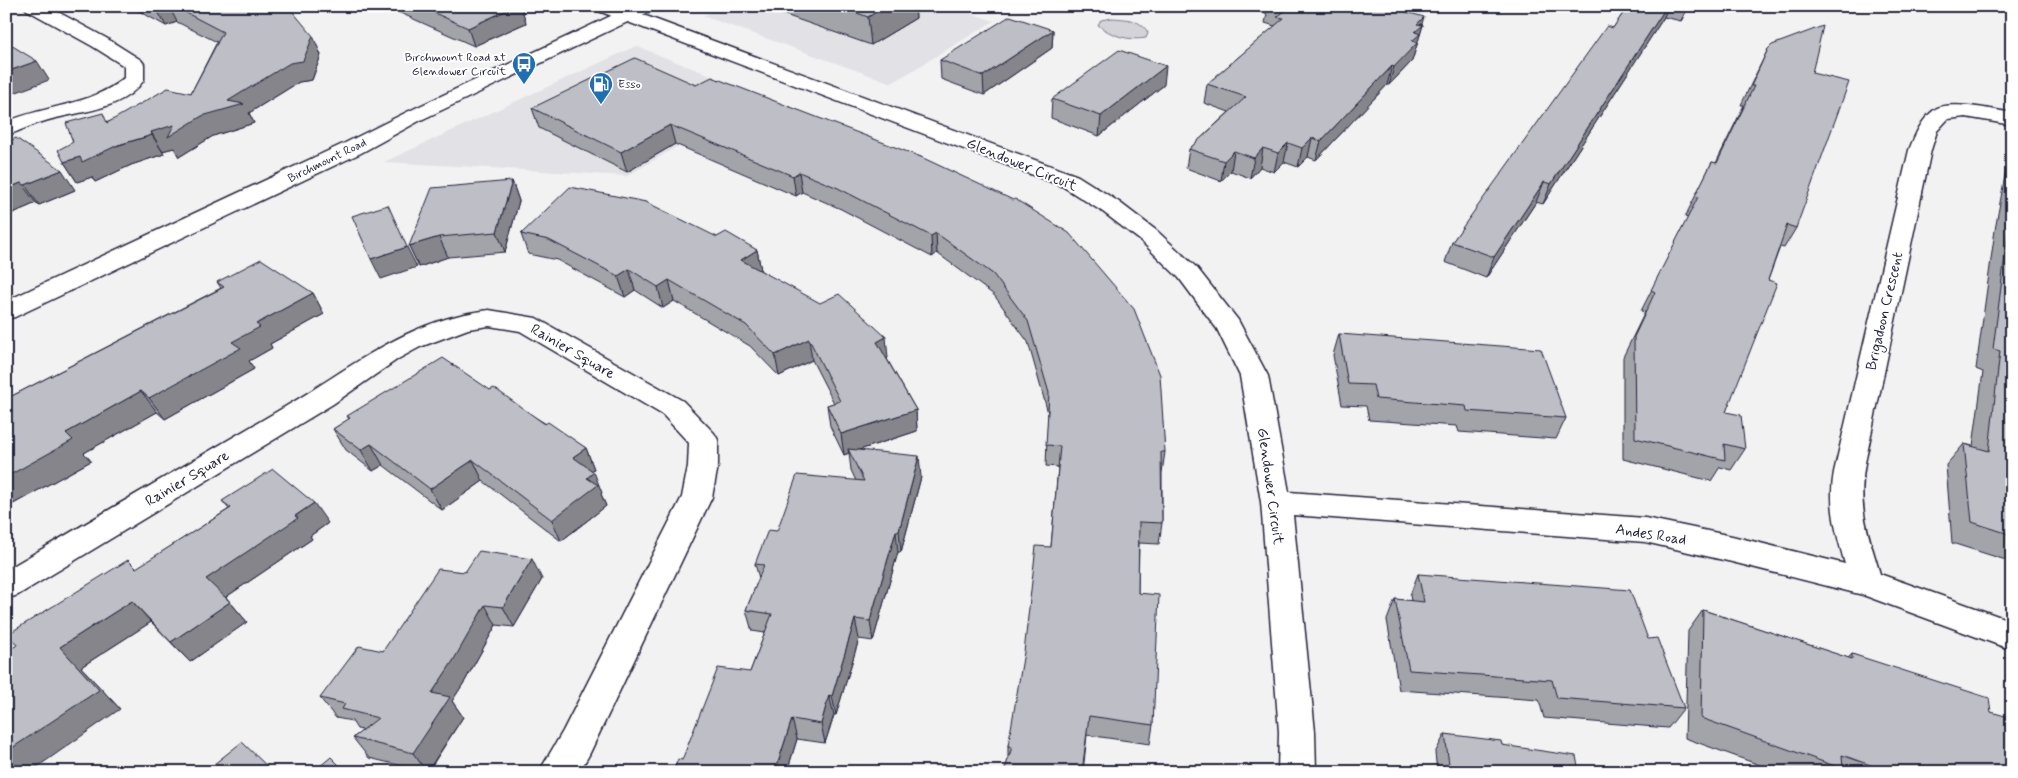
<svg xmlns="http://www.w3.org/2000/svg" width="2018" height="778" viewBox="0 0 2018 778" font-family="Mynerve,sans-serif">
<rect width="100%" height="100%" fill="#f2f2f3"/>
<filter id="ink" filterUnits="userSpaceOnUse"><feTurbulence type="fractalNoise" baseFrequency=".02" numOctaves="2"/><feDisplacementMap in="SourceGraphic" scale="10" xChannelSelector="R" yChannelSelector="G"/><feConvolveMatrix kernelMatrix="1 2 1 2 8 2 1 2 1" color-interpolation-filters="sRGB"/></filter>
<g filter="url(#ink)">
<g fill="#e2e2e6">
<path d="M722,6H949L994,21L892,83L703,16Z"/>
<path d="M636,46L763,96L627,176L384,162Z"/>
</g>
<path fill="#d3d3d8" stroke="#7a7a8a" d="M1112,18C1126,19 1141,19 1148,33L1146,38C1128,41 1112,36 1098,25L1101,20Z"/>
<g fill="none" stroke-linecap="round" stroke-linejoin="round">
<g stroke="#22223b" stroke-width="3">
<g id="street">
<path d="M24,6H47L106,38L141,60L144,64V80C122,112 75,111 42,122C30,125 19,132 6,135V122C45,105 91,106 124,78V66L92,46L27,10Z"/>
<path d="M593,6H619L1078,176L1119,202L1157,231L1197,268L1238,320L1268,376L1289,492L1645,518L1732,536L1845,564C1836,533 1828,504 1834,472L1909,150C1915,135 1921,120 1934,110C1948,99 1995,110 2012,113V125L1966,117L1948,119L1937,131L1931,150L1865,463C1857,507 1868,533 1880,574L2012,621V650L1863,595L1732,562L1645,542L1293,515L1315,732L1316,772H1278L1279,732L1261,502L1240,376L1217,329L1179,278L1141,241L1103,212L1062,186L596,10Z"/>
<path d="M489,310L536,318L683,401L714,433L718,440V466L712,497L589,755L579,772H539L563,731L682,497L688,466L689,443L663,415L520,331L489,326L468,329L420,347L398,359L333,404L18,595L6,599V570C99,516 191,462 283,408C352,368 407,319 489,310Z"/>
</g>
</g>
<g stroke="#22223b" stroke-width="3">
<path id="secondary" d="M632,6H656L653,10L421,120L361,153L15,317L6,319V301L345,143L407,112Z"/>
</g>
<use href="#street" fill="#fff" fill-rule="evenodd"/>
<use href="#secondary" fill="#fff" fill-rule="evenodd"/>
</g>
<g fill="#a3a3aa" stroke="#22223b">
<path d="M130,6H288L321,55L312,80L299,82L249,113L254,123L213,136L179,157L174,148L162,151L164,154L131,165L95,182L92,177L77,182L64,162L108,122L191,93L217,42L177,22L166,26Z"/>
<path d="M394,6H521L526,23L474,46L398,12L396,7Z"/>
<path d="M767,6H915L916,18L871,45L768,9Z"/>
<path d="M1258,6H1385L1423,25L1412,61L1389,85H1387L1316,160L1308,157L1298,167L1284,162L1274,172L1260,167L1250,178L1231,171L1221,181L1186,168L1189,149L1229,112L1204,103L1207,84L1275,26L1265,23L1267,14L1257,11Z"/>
<path d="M1628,6H1689L1681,21L1664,17L1543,204L1536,202L1486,278L1445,262L1452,242L1613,28Z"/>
<path d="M1053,30L1052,48L984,95L941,79L940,60Z"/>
<path d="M1768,49L1812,73L1796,228L1784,248L1780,247L1768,280L1726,412L1745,449L1731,470L1720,467L1711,481L1623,459V357L1645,312L1641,311L1688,218L1685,217L1712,162L1716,163L1744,105H1741Z"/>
<path d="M696,85L921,157L1165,452L1162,473V523L1159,544L1139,543L1138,593L1153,725L1150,744L1087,735L1083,772H1004L1008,761V746L1051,547L1058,467L1046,466L1048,413L1028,342L994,295L937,253L932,257L841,209L802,192L796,196L675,144L627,172L539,128L532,108Z"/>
<path d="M1164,85L1099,136L1051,118L1052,99Z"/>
<path d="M6,142L75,190L39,205L36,203L6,216Z"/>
<path d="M2012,146V562L1952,543L1946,465L1964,444L1973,446L1983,372L1976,369L1995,230L2010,148Z"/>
<path d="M512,181L519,201L505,252L448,257L419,267L409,246Z"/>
<path d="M521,234L717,237L757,250L761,270H760L888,358L887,359L916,410L917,431L859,450L921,477L901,552H898L873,641L859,639L836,715H834L825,743L797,739L787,772H673L750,672L765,633L752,631L746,610L759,578L755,564L777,531L856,481L851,470L849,453L844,455L830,426L827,405L834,403L812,360L779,376L750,346L674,301L663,308L635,290L625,297L557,260L528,254Z"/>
<path d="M217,282L313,293L324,314L270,344L272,348L249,361L254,369L165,419L157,412L84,453L91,461L6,508V399L221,288Z"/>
<path d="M1339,334L1566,418L1556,439L1459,432L1457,426L1369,420L1366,406L1342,405L1333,355Z"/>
<path d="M490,390L586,448L594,469L592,470L602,493L601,494L606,506L561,541L483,481L442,510L383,465L373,471L346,450L333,429L349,419L347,416Z"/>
<path d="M222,501L328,523L310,536L312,539L226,597L247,622L190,662L151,622L81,667L120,709L17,645L229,509Z"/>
<path d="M465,572L542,579L514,627L496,625L465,681L452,701L463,717L428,772L369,758L353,738L363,730L357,729L352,721L336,718L320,698L383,651Z"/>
<path d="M1418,574L1648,639L1684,708L1668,728L1544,718L1539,700L1399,690L1387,620L1395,599L1411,601L1410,595Z"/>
<path d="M1703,610L1848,658L1852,654L1991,712L2012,772H1779L1685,738L1688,631Z"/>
<path d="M1445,734L1502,745L1579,772H1437L1435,753Z"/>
</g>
<g fill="#85858b" stroke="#22223b">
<path d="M160,6H169L177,22L166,26L156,8Z"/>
<path d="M516,6H521L526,23L474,46L468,28Z"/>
<path d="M886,6H915L916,18L871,45L868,17Z"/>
<path d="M1667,6H1668L1664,17L1543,204L1551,184Z"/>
<path d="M1688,6H1689L1681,21Z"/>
<path d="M1424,17L1421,27L1423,25L1412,61L1389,85L1394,67L1417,24Z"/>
<path d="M1053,30L1052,48L984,95L983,76Z"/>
<path d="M313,36L321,55L312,80L299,82L249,113L254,123L213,136L179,157L174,148L162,151L151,132L228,101Z"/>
<path d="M37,61L49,80L6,96V72Z"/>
<path d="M1166,66L1164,85L1099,136L1101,116Z"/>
<path d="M1392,66L1387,85L1316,160L1321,141Z"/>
<path d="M670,125L675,144L627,172L621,152Z"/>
<path d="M152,135L164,154L131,165L95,182L92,177L77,182L64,162Z"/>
<path d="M1312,138L1308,157L1298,167L1302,148Z"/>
<path d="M1288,143L1284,162L1274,172L1278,153Z"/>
<path d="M1263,148L1260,167L1250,178L1254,158Z"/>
<path d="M1234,151L1231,171L1221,181L1224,161Z"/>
<path d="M62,170L75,190L39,205L25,185Z"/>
<path d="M799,172L802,192L796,196L793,176Z"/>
<path d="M512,181L519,201L505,252L497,232Z"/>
<path d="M1544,182L1536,202L1486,278L1494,257Z"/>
<path d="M21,183L36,203L6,216V189Z"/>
<path d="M936,233L937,253L932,257L931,236Z"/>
<path d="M439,237L448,257L419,267L409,246Z"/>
<path d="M407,247L417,267L381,279L371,259Z"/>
<path d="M757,250L761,270L745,280L741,260Z"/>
<path d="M629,269L635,290L625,297L618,276Z"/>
<path d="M669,280L674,301L663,308L658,287Z"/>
<path d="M313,293L324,314L270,344L272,348L249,361L254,369L165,419L149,398L232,342L256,324Z"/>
<path d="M886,337L888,358L879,363L877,342Z"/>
<path d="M809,339L812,360L779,376L775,355Z"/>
<path d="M141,391L157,412L84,453L91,461L6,508V477L66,433Z"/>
<path d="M916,410L917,431L850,453L848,449L849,453L844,455L841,434Z"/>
<path d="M371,444L383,465L373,471L361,450Z"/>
<path d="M586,448L594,469L581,478L573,457Z"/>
<path d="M919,456L921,477L901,552L899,531Z"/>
<path d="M473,460L483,481L442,510L430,489Z"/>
<path d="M594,472L602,493L601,494L606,506L561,541L552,520L587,478Z"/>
<path d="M314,503L328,523L310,536L312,539L223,599L206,579Z"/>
<path d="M896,531L898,552L873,641L870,621Z"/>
<path d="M532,559L542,579L514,627L503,607Z"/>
<path d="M132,601L151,622L81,667L120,709L30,772H6V752L60,647Z"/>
<path d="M230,602L247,622L190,662L171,642Z"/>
<path d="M485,605L496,625L465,681L452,701L463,717L427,772L413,753L432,693Z"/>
<path d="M855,619L859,639L836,715L832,696Z"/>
<path d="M829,695L834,715L825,743L821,724Z"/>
<path d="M792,719L797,739L787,772H775Z"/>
</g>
<g fill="#bebec6" stroke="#22223b">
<path d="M173,6H288L313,36L303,61L290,63L228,101L244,104L202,116L168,137L174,125L151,132L152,135L118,145L82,162L80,157L64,162L58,150L73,142L66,123L103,113L107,123L168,88L191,93L223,32Z"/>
<path d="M419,6H516L468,28Z"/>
<path d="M838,6H886L868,17Z"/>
<path d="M1272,6H1385L1424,17L1417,24L1423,25L1415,32L1420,34L1412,41L1417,43L1394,67L1392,66L1321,141L1312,138L1302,148L1288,143L1278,153L1263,148L1254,158L1234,151L1224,161L1189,149L1246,97L1207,84L1284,18L1277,17L1286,10Z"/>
<path d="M1628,6H1667L1551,184L1544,182L1494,257L1452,242L1607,26L1613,28Z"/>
<path d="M1010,16L1053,30L983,76L940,60Z"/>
<path d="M1823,26L1812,73L1849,82L1796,228L1787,225L1768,280L1777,283L1726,412L1741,415L1745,449L1724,444L1725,460L1635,438L1634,337L1655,292L1651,290L1698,197L1695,196L1712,162L1717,163L1754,86H1751L1768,49L1772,45Z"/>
<path d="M6,42L37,61L6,72Z"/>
<path d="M1119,50L1166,66L1101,116L1052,99Z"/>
<path d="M635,58L696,85L712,77L921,157L1013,200L1015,199L1069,233L1134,309L1160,375L1165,452H1161L1162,523L1139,522L1138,593L1159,595L1153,725L1089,716L1082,772H1004L1012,747L1008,746L1024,652L1036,546L1051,547L1060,446L1046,445L1049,393L1028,321L993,274L936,233L931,236L838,188L799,172L793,176L670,125L621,152L532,108Z"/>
<path d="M16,138L62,170L25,185L21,183L6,189V142Z"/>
<path d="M512,181L497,232L439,237L409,246L432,188Z"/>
<path d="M570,187L646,202L717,237L726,232L757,250L741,260L820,303L839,294L886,337L877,342L916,410L841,434L827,405L840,401L809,339L775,355L746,325L669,280L658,287L629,269L618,276L549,240L521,234Z"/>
<path d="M2012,202V535L1972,522L1964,444L1989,451L2000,351L1993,349Z"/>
<path d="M388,205L407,247L371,259L352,216Z"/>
<path d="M261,259L313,293L256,324L260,327L232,342L241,348L149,398L141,391L66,433L73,440L6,477V399L224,287L217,282Z"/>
<path d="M1339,334L1541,349L1566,418L1467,411L1466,406L1376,399L1373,385L1348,384Z"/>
<path d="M443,358L490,390L494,388L545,424L548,422L586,448L573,457L594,472L587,478L598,485L552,520L473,460L430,489L371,444L361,450L333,429L350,418L347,416Z"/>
<path d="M848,449L919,456L899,531H896L870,621L855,619L832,696L829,695L821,724L792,719L775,772H673L678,759L682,760L718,668L750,672L772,614L746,610L764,565L755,564L768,530L777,531L797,475L864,481Z"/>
<path d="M273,469L314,503L295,516L298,518L206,579L230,602L171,642L132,601L60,647L99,690L6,752V652L17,645L8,634L128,560L136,568L231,508L222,501Z"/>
<path d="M479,551L532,559L503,607L485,605L453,661L432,693L450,697L413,753L353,738L378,718L342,709L345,704L320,698L359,646L383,651L438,569L465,572Z"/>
<path d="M1418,574L1630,590L1648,639L1657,638L1684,708L1557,698L1552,680L1409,670L1395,599L1424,602Z"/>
<path d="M1703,610L1852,659V654L1989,698L1991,712L2012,718V772H1890L1842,755L1843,769L1701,718Z"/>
<path d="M1445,734L1501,741L1502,745L1576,756L1579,772H1450Z"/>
<path d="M242,742L273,772H204Z"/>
<path d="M331,757L346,772H313Z"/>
</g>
</g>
<defs>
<g id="bus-pin" transform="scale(1.25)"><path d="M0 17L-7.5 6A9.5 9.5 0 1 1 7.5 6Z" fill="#1f6fb2" stroke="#fff"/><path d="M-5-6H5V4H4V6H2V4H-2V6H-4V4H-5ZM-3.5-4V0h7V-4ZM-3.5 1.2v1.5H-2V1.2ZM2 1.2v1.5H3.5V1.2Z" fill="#fff"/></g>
<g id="fuel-pin" transform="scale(1.25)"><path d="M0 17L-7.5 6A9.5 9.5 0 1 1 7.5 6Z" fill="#1f6fb2" stroke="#fff"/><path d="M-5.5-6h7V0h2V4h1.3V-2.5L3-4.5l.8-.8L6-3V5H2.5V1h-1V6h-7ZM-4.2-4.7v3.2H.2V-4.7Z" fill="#fff"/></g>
</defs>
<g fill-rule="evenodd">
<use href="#bus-pin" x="524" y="64"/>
<use href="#fuel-pin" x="601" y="84"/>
</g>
<g text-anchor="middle" stroke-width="4" stroke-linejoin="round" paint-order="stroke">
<g font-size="12" fill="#22223b" stroke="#fff" text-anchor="end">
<text x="506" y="61">Birchmount Road at<tspan x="506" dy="14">Glendower Circuit</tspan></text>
<text x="618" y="88" text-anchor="start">Esso</text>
</g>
<g font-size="12" fill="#22223b" stroke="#fff">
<text transform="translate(327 160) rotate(-26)" y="4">Birchmount Road</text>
</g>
<g font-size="15" fill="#22223b" stroke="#fff">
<text transform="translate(1022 164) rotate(22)" y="5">Glendower Circuit</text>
<text transform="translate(1884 311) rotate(-77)" y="5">Brigadoon Crescent</text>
<text transform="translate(573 351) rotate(30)" y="5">Rainier Square</text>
<text transform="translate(187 478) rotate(-31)" y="5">Rainier Square</text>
<text transform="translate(1271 486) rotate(82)" y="5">Glendower Circuit</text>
<text transform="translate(1651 534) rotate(9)" y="5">Andes Road</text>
</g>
</g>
<rect width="2018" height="778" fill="none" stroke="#fff" stroke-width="25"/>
<rect x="12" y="12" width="1993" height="753" fill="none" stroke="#22223b" stroke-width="2" filter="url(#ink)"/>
</svg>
